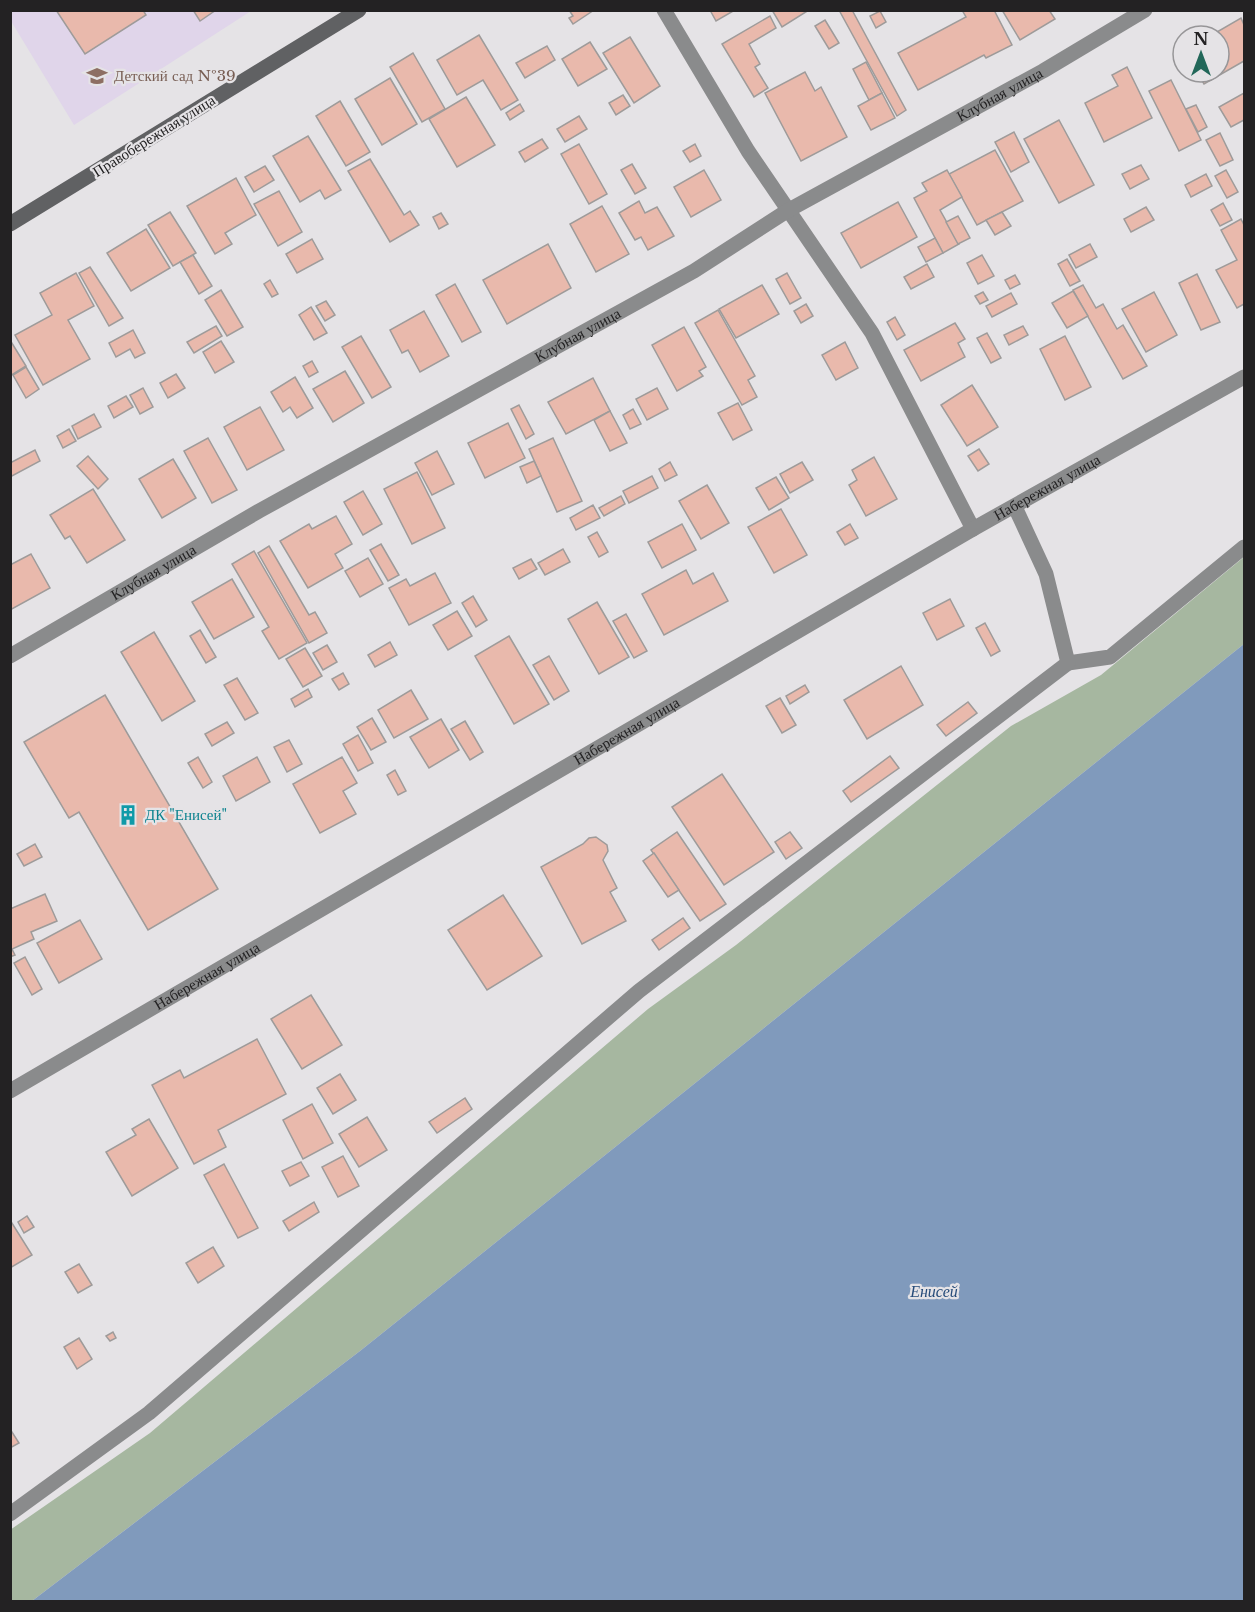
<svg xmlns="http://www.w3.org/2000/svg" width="1255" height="1612" viewBox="0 0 1255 1612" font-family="'Libre Baskerville',serif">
<rect width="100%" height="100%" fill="#e5e3e6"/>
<path fill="#e0d5ea" d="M11,10L251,11L74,125L11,21Z"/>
<path fill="#a6b7a0" d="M1244,557V644L360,1351L32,1601H11L10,1530L150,1433L648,1009L736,945L1011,726L1101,675Z"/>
<path fill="#809abc" d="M1244,644V1601H32L360,1351Z"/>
<g fill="#e9b9ac" stroke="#9e9b9a" stroke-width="1.5">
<path d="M56,10H143L146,15L85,54Z"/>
<path d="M193,10H216L200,21Z"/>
<path d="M569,10H594L573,24L569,18L573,16Z"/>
<path d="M710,10H735L716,21Z"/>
<path d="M772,10H809L782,27Z"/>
<path d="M839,10H852L906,110L897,116Z"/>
<path d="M962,10H994L1012,45L986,58L984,55L918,90L898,53L966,17Z"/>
<path d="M1002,10H1049L1055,19L1020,40Z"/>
<path d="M880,11L886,22L876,28L870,16Z"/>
<path d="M770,16L776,28L749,44L760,64L755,67L768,88L754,97L722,44Z"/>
<path d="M1241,18L1244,25V61L1204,84L1197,72H1219V36H1210Z"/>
<path d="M825,20L839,43L829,49L815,26Z"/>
<path d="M479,35L518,100L501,110L483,80L457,95L437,60Z"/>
<path d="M630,37L660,86L634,103L603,53Z"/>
<path d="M590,42L607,69L578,86L562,59Z"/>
<path d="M547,46L555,60L525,78L516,63Z"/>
<path d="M413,53L445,109L422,122L390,67Z"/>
<path d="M866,62L882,93L869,100L853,69Z"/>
<path d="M1127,67L1152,118L1104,142L1085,103L1118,86L1112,75Z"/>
<path d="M805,72L815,91L821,87L847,137L801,161L765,93Z"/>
<path d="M390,78L417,124L382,145L355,99Z"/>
<path d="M1171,80L1201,140L1179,151L1149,91Z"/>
<path d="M882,93L895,118L871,130L858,106Z"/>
<path d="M1244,93V120L1231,127L1219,107Z"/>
<path d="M623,95L630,106L616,115L609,103Z"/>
<path d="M466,97L495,145L457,167L429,119Z"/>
<path d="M340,101L370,152L346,166L316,116Z"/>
<path d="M520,104L524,111L510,120L506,113Z"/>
<path d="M1196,105L1207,127L1198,132L1186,109Z"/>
<path d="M579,116L587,129L565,142L557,129Z"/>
<path d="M1059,120L1094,185L1059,203L1024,139Z"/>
<path d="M1014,132L1029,162L1011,172L995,142Z"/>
<path d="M1220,133L1233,160L1220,166L1206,140Z"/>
<path d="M308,136L341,190L325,199L320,190L300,202L273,156Z"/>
<path d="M542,139L548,148L525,162L519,152Z"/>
<path d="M579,144L607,194L589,204L561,154Z"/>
<path d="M695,144L701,156L690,162L683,151Z"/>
<path d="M995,150L1023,201L977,225L949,174Z"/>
<path d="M370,159L404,215L410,211L419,225L390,242L348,171Z"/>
<path d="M632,164L646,188L635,194L621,170Z"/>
<path d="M1141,165L1149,179L1130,189L1122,174Z"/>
<path d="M265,166L274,180L254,192L245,177Z"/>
<path d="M704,170L721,200L691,217L674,187Z"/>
<path d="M947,170L962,197L940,210L959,244L943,253L914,198L927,191L922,183Z"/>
<path d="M1226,170L1238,192L1227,198L1215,176Z"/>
<path d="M1206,174L1212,186L1191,197L1185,185Z"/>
<path d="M236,178L256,215L225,233L232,244L215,254L187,206Z"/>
<path d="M279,191L302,232L278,246L254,204Z"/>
<path d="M639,201L645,213L657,207L674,236L648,250L641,237L635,240L619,213Z"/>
<path d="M898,202L917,237L861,268L841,233Z"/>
<path d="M1223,203L1232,220L1220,226L1211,210Z"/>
<path d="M602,206L629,254L596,272L570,224Z"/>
<path d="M1146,207L1154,220L1131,232L1124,219Z"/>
<path d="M170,212L196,253L173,266L148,225Z"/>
<path d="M1002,212L1011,226L995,235L986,220Z"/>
<path d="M441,213L448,224L439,229L433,217Z"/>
<path d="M958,216L970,238L958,244L946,222Z"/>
<path d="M1241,219L1244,225V304L1237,308L1216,270L1237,260L1221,230Z"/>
<path d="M146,229L170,268L131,291L107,253Z"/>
<path d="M935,238L943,253L926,262L918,247Z"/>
<path d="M312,239L323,259L297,273L286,254Z"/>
<path d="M548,244L571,288L507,324L483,280Z"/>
<path d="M1090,244L1097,257L1076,268L1069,255Z"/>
<path d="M193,255L212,286L199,294L180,262Z"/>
<path d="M982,255L994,276L978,284L967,263Z"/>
<path d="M1067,259L1080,281L1070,286L1058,264Z"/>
<path d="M927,264L934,277L911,289L904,277Z"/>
<path d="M90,267L123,318L109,326L79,273Z"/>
<path d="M76,273L94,306L68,320L90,359L43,385L15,335L52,315L40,293Z"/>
<path d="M787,273L801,298L790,304L776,279Z"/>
<path d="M1197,274L1220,322L1201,330L1179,283Z"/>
<path d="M1015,275L1020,284L1010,289L1005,280Z"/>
<path d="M270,280L278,294L272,297L264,284Z"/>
<path d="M455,284L481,332L462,342L436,295Z"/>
<path d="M762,285L779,314L736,338L719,309Z"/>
<path d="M1083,285L1096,308L1103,304L1117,329L1123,325L1147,366L1123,379L1073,290Z"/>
<path d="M221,290L243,327L227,336L205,300Z"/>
<path d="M1073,291L1088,316L1067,328L1052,303Z"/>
<path d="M983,292L988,300L980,304L975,296Z"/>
<path d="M1154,292L1177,335L1146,352L1122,309Z"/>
<path d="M1011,293L1017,304L992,317L986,306Z"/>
<path d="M326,301L335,315L325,321L316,306Z"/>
<path d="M806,304L813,316L801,323L794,311Z"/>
<path d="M311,307L327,333L314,340L299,315Z"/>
<path d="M718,310L755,376L748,380L757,397L742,405L695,323Z"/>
<path d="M424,311L449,356L420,372L408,350L402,353L390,330Z"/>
<path d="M895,317L905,335L897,340L887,322Z"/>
<path d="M955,323L965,339L958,343L965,357L921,381L904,350Z"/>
<path d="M216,326L222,336L194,353L187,342Z"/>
<path d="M1023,326L1028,335L1009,345L1004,335Z"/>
<path d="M684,327L706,367L699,371L703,376L677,391L652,345Z"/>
<path d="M133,330L145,353L135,358L130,349L116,357L109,343Z"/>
<path d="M987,333L1001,358L991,363L977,338Z"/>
<path d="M361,336L391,387L372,398L342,347Z"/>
<path d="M1065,336L1091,387L1065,400L1040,349Z"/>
<path d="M10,340L26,366L10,376Z"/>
<path d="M221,341L234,362L215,373L203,352Z"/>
<path d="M845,342L858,368L836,380L822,355Z"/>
<path d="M312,361L318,372L309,377L303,366Z"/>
<path d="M26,367L39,389L26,398L13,375Z"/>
<path d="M345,371L364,403L333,422L313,389Z"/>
<path d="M176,374L185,388L168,398L160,383Z"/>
<path d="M295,377L313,408L297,418L290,407L283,412L271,392Z"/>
<path d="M593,378L610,411L566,434L548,402Z"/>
<path d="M972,385L998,427L967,446L941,405Z"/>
<path d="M143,388L153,407L140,414L130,395Z"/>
<path d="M657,388L668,409L647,420L636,399Z"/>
<path d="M126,396L133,407L114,418L108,406Z"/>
<path d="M738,403L752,430L733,440L718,413Z"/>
<path d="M519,405L534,434L526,439L511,409Z"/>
<path d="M260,407L284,450L247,470L224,427Z"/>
<path d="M633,409L641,424L630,429L623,415Z"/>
<path d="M610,411L627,443L610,451L594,420Z"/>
<path d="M94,414L101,427L78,439L72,426Z"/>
<path d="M508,423L525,458L485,478L468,443Z"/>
<path d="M69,429L76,441L63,448L57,436Z"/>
<path d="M208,438L237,490L212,503L184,451Z"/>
<path d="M553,438L582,501L557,512L529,449Z"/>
<path d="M979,449L989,464L978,471L968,456Z"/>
<path d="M35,450L40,461L10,477V463Z"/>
<path d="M437,451L454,484L432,495L415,463Z"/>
<path d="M88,456L108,479L98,489L77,466Z"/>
<path d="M874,457L897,499L866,516L849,485L857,480L852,470Z"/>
<path d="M173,459L196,498L162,518L139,479Z"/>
<path d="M534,461L541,476L527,483L520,467Z"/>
<path d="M670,462L677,475L665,481L659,469Z"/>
<path d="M802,462L813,480L790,493L780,474Z"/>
<path d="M417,472L445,528L412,544L384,489Z"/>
<path d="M652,476L658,488L629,503L623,491Z"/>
<path d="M776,477L789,498L769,510L756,488Z"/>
<path d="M707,485L729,523L701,539L679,501Z"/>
<path d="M93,489L125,540L87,563L70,536L65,539L50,515Z"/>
<path d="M363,491L382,524L363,535L344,502Z"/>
<path d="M621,496L625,504L604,516L599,508Z"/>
<path d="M593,505L600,518L576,530L570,518Z"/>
<path d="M781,509L807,555L774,573L748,527Z"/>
<path d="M336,516L352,544L335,554L343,568L308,588L280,541L309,524L312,529Z"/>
<path d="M682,524L696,550L662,568L648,542Z"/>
<path d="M850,524L858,538L845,545L837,532Z"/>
<path d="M597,532L608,552L599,557L588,537Z"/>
<path d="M381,544L399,575L388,581L370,550Z"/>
<path d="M269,546L309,615L315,612L327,633L309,643L258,553Z"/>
<path d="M563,549L570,562L545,575L538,563Z"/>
<path d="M254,551L307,643L279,659L262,631L269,627L232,564Z"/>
<path d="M31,554L50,588L10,610V565Z"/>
<path d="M368,558L383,584L360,597L345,571Z"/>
<path d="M531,559L537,569L519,579L513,568Z"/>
<path d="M686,570L693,584L713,573L728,601L664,635L642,594Z"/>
<path d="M435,573L451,603L409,625L389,588L406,579L410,586Z"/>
<path d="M232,579L254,617L214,639L192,602Z"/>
<path d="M473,596L487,620L476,627L462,603Z"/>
<path d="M950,599L964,626L937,640L923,613Z"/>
<path d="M597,602L629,657L599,674L568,619Z"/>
<path d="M457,611L472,636L448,650L433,625Z"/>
<path d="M626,614L647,651L634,658L613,621Z"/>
<path d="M985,623L1000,651L991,656L976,628Z"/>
<path d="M200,630L216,657L206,663L190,636Z"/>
<path d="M154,632L195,701L162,721L121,652Z"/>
<path d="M509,636L549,704L514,724L475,656Z"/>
<path d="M390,642L397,655L375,667L368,655Z"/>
<path d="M327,645L337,662L323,670L313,653Z"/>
<path d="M305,648L322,676L303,687L286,659Z"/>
<path d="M549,656L569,691L554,700L533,665Z"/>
<path d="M901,666L923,705L867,739L844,700Z"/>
<path d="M343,673L349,684L339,690L332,679Z"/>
<path d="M237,678L258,713L245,720L224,685Z"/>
<path d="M805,685L809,692L790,704L786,696Z"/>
<path d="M308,689L312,697L295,707L291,699Z"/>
<path d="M411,690L428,719L394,738L378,710Z"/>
<path d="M105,695L218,889L148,930L79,812L69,818L24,742Z"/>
<path d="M780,698L796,725L782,733L766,706Z"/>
<path d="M968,702L977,713L946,736L937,725Z"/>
<path d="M372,718L386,742L371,750L357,727Z"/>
<path d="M441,719L459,750L429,768L410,737Z"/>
<path d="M465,721L483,752L470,760L451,729Z"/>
<path d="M227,722L234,733L212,746L205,734Z"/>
<path d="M358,735L373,763L358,771L343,744Z"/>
<path d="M289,740L302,764L287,772L274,747Z"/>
<path d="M890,756L899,768L851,802L843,791Z"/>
<path d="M198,757L212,782L203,788L188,763Z"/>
<path d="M257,757L270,782L236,801L223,776Z"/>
<path d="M342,757L357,783L343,791L356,814L320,833L293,784Z"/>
<path d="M395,770L406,791L398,795L387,775Z"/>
<path d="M722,774L774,852L724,885L672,807Z"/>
<path d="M677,832L726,904L700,921L651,850Z"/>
<path d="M790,832L802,848L786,859L775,842Z"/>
<path d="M596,837L607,845L608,851L603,860L617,888L610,892L626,921L582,944L541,867L583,844L589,838Z"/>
<path d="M35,844L42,857L24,866L17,854Z"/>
<path d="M654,853L679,890L668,897L643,861Z"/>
<path d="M45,894L57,921L31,932L34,939L12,949L15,955L10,957V909Z"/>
<path d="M503,895L542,956L487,990L448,930Z"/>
<path d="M683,918L690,928L659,950L652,940Z"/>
<path d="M80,920L102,959L59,983L37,943Z"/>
<path d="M25,957L42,989L32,995L14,963Z"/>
<path d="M311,995L342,1045L302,1069L271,1019Z"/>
<path d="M257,1039L286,1094L218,1130L226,1147L194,1164L152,1085L180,1070L184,1078Z"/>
<path d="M340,1074L356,1100L333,1114L317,1088Z"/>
<path d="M465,1098L472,1109L437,1133L429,1122Z"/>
<path d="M312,1104L333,1143L303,1159L283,1120Z"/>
<path d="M367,1117L387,1150L359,1167L339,1134Z"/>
<path d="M149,1119L178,1168L132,1196L106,1152L136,1135L132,1129Z"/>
<path d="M343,1156L359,1186L338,1197L322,1167Z"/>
<path d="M301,1162L309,1176L290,1186L282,1171Z"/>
<path d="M224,1164L258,1228L238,1238L204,1175Z"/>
<path d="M314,1202L319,1212L289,1231L283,1221Z"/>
<path d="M27,1216L34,1227L24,1233L18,1222Z"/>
<path d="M10,1220L32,1255L10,1268Z"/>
<path d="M213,1247L224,1266L198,1283L186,1263Z"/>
<path d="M79,1264L92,1285L78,1293L65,1272Z"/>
<path d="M113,1332L116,1338L110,1341L106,1336Z"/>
<path d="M79,1338L92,1359L77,1369L64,1347Z"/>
<path d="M10,1429L19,1443L10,1448Z"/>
</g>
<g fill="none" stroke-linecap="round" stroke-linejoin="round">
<path stroke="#8a8b8c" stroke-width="15" d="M1068,663L1110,657L1244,547"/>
<g stroke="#8a8b8c" stroke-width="15">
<path d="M664,10L748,151L872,333L973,529"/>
<path id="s1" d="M10,656L259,511L694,271L787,211L1043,71L1145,10"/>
<path id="s2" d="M10,1091L973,529L1244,377"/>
<path d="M10,1514L149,1413L639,991L1068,663L1046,574L1015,507"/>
</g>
<path stroke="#606163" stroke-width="15" d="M10,224L359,10"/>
</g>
<defs>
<g id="school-bare" transform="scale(1.62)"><path d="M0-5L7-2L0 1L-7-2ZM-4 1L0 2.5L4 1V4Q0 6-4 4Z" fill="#8d6e63" stroke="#e5e3e6" stroke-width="2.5" paint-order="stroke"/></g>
<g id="building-bare" transform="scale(1.62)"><path d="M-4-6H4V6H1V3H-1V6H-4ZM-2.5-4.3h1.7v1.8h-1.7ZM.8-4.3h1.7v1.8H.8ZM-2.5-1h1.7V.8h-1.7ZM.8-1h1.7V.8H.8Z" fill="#0f9aa8" stroke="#e5e3e6" stroke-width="2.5" paint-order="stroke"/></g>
</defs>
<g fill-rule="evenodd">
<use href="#school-bare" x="97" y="76"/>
<use href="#building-bare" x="128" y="815"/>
</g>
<g text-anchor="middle" stroke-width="4.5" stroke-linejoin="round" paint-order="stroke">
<g font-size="15" fill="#785e54" stroke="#e5e3e6" text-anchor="start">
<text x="114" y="81">Детский сад №39</text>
</g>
<g font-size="15" fill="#232223" stroke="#e5e3e6">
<text dy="5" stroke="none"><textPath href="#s1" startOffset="1138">Клубная улица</textPath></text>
<text transform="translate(154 136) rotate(-32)" y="5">Правобережная улица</text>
<text dy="5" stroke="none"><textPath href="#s1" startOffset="652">Клубная улица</textPath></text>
<text dy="5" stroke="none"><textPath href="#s2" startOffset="1200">Набережная улица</textPath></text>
<text dy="5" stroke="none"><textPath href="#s1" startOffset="166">Клубная улица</textPath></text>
<text dy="5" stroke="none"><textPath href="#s2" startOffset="714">Набережная улица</textPath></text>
<text dy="5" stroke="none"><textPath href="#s2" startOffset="228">Набережная улица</textPath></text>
</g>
<g font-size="15" fill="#0d838f" stroke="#e5e3e6" text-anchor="start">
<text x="145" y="820">ДК "Енисей"</text>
</g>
<g font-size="16" font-style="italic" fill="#264b79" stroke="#e5e3e6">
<text x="934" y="1297">Енисей</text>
</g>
</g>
<rect width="1255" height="1612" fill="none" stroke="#232223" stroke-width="24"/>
<g transform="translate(1201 54)"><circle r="28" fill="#e5e3e6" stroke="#979698" stroke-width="1.5"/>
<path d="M0-4.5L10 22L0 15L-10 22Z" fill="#226759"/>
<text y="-9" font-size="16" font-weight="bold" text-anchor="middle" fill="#232223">N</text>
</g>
</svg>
